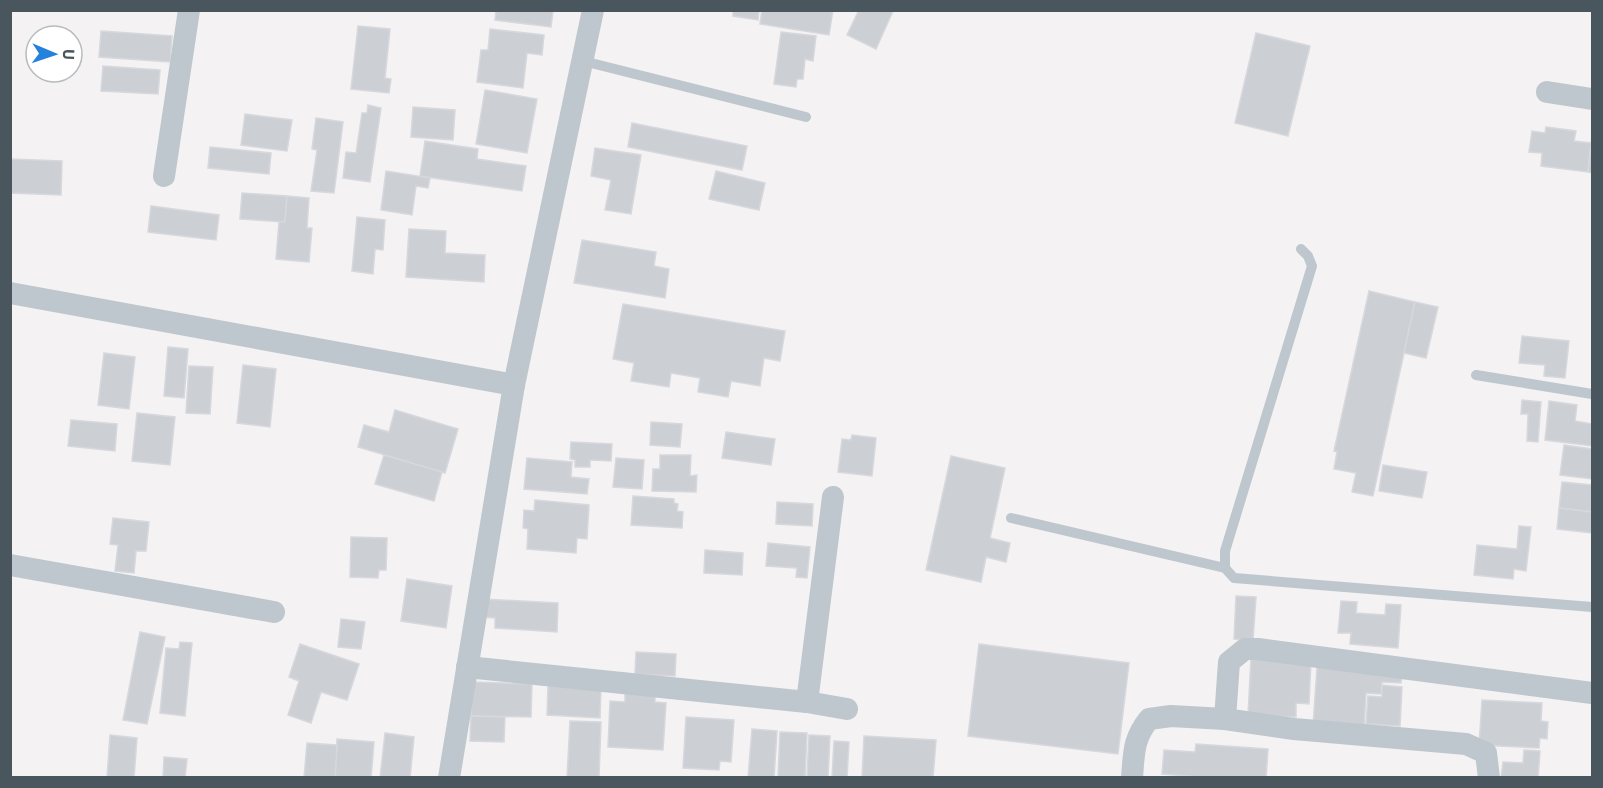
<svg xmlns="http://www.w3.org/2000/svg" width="1603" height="788" viewBox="0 0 1603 788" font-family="'IBM Plex Sans',sans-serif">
<rect width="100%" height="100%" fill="#f4f2f2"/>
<g fill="#cccfd4" stroke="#d6d8dd" stroke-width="1.5">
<path d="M496,10H553L551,27L495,20Z"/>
<path d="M733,10H759L758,20L733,16Z"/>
<path d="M762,10H833L829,35L760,24Z"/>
<path d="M859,10L893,11L876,49L847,35Z"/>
<path d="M358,26L390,29L385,78L391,79L389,93L351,89Z"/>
<path d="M490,29L544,35L542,55L527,53L523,88L477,82L481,50H488Z"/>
<path d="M101,31L172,36L170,62L99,57Z"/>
<path d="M781,32L816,36L813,61L805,59L803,79H797L796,87L774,84Z"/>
<path d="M1256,33L1310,46L1288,136L1235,123Z"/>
<path d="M103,66L160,70L158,94L101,91Z"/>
<path d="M485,90L537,99L527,153L476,144Z"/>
<path d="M368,105L381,108L370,182L343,178L346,152L356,153L362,113H367Z"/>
<path d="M413,107L455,110L453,140L411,137Z"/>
<path d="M245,114L292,120L287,151L241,145Z"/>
<path d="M316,118L343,122L334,193L311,191L317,150L312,149Z"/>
<path d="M632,123L747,146L742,170L628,147Z"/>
<path d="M1546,127L1576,131L1574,141L1591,143L1588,172L1541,166L1542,153L1529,152L1532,131L1545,133Z"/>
<path d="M1592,136V173L1588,172Z"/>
<path d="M425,141L478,149L477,159L526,166L522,191L420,176Z"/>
<path d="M210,147L271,153L269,174L208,168Z"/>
<path d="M595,148L641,155L631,214L605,210L611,180L591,176Z"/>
<path d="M10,159L62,161L61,195L10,193Z"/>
<path d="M386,171L430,178L428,188L416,186L412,215L381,210Z"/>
<path d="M716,171L765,183L759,210L709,199Z"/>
<path d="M242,193L287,196L285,222L240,219Z"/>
<path d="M287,196L309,198L307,228H312L309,262L276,259L279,222H285Z"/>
<path d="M151,206L219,215L216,240L148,232Z"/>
<path d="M357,217L385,220L383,250L375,249L373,274L352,271Z"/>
<path d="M409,229L446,231L445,253L485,255L484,282L406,277Z"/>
<path d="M582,240L656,252L654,266L669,269L665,298L574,283Z"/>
<path d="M1369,291L1415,302L1373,496L1352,492L1356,473L1334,469L1337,452L1334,451Z"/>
<path d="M1415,302L1438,307L1426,358L1404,353Z"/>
<path d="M623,304L785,331L780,361L764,358L760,386L731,381L728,397L698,392L700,378L671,373L669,387L631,381L634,363L613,359Z"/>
<path d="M1522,336L1569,341L1565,378L1544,376L1545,365L1519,363Z"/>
<path d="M168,347L188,349L184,398L164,396Z"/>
<path d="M104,353L135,357L129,409L98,405Z"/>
<path d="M243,365L276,369L270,427L237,423Z"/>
<path d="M189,366L213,367L210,414L186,413Z"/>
<path d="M1522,400L1541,402L1538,442L1527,441L1528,414H1521Z"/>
<path d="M1549,401L1577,405L1575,421L1592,424V446L1545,440Z"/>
<path d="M395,410L458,429L445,473L358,447L364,425L389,432Z"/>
<path d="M137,413L175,417L170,465L132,461Z"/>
<path d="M71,420L117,424L115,451L68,446Z"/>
<path d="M651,422L682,424L680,447L650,445Z"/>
<path d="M726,432L775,439L771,465L722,458Z"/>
<path d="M852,435L876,438L872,476L838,472L842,439L851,440Z"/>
<path d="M571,442L612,444L611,461L590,460V467H575V460L570,459Z"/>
<path d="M1564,445L1592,449V479L1560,475Z"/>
<path d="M384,455L442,472L434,501L375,484Z"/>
<path d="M660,455H691L690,476L697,475L696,492L652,491L653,469H660Z"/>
<path d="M951,456L1005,468L990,538L1010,543L1006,562L986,557L981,582L926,570Z"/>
<path d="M527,458L572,462L571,477L589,479L587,494L524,489Z"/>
<path d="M616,458L644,460L642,489L613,487Z"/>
<path d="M1383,465L1427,472L1422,498L1379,491Z"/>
<path d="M1562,482L1592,485V512L1559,508Z"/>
<path d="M633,496L674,499V503L678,504L677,511L683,512L682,528L631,525Z"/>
<path d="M535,500L589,505L587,539L577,538L576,553L527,549L528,529L523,528L524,510L534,511Z"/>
<path d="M777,502L813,504L812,526L776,524Z"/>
<path d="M1559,508L1592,512V533L1557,529Z"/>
<path d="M113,518L149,522L146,551H136L134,573L115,571L118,545L110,544Z"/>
<path d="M1519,526L1531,527L1526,571L1514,569L1513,579L1474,575L1477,545L1517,549Z"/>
<path d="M351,537L387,538L386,570H379L378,578L350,577Z"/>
<path d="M768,543L810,547L807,578L796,577L797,568L766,566Z"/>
<path d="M705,550L743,553L742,575L704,573Z"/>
<path d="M407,579L452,586L446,628L401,621Z"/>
<path d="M1236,596L1256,597L1253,640L1234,639Z"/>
<path d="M483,599L558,603L557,632L495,628V618L482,617Z"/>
<path d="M1341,601L1357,602L1356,613L1385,615L1386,604L1401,605L1398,648L1350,644L1351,633H1338Z"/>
<path d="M341,619L365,622L361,649L338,647Z"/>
<path d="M140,632L165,637L147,724L123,720Z"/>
<path d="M180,642L192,643L185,716L160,713L166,648L179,649Z"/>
<path d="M300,644L359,664L347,700L321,692L311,723L288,715L299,681L289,677Z"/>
<path d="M979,644L1129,663L1118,754L968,736Z"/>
<path d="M636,652L676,654L675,676L635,674Z"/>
<path d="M1251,658L1311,661L1309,704L1296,703V717L1248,715Z"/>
<path d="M1317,667L1402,673L1401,683L1382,682L1381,694L1366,693L1364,729L1313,726Z"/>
<path d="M472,682L532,684L531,717L471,716Z"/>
<path d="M1382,685L1402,687L1400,726L1366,724L1368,696L1382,697Z"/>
<path d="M548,686L601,688L600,718L547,715Z"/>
<path d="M625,694L655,696V702L666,703L663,750L608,747L610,701L625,702Z"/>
<path d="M1482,700L1542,703L1541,721L1548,722L1547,739L1540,738L1539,748L1479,745Z"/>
<path d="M471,716L505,717L504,742L470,741Z"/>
<path d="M686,717L734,720L731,762L720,761L719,770L683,768Z"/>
<path d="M570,721L601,722L599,778H567Z"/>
<path d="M752,729L777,731L774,778H748Z"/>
<path d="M780,732L807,733L805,778L778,777Z"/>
<path d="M385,733L414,737L410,778H380Z"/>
<path d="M110,735L137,738L134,778H107Z"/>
<path d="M809,735L830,736L828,778H807Z"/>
<path d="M864,736L936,740L933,778H862Z"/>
<path d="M337,739L374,742L371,778H335Z"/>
<path d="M834,741L849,742L847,778H832Z"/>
<path d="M307,743L337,745L335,778H304Z"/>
<path d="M1196,744L1268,749L1266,778H1215L1162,774L1164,750L1195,752Z"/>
<path d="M1524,750L1540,751L1538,778H1501L1503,762L1523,763Z"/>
<path d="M164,757L187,759L185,778H163Z"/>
</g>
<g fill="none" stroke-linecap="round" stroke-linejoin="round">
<g stroke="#bec7cd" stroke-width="10">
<path d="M583,61L806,117"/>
<path d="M1301,249L1308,256L1312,266L1225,551V568L1234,578L1592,607"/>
<path d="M1476,375L1592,394"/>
<path d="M1011,518L1225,568"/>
</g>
<g stroke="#bec7cd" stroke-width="22">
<path d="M1547,92L1592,99"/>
<path d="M164,176L189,10"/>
<path d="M10,293L514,385"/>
<path d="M10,565L274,612"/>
<path d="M467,667L807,702L847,709"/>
<path d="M807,702L833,497"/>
<path d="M449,778L514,385L593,10"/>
<path d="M1132,778C1134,753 1133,739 1149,719L1171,716L1225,719"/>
<path d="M1489,778L1486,753L1466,744L1294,729L1225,719L1229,662L1245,649H1258L1592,693"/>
</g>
</g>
<rect width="1603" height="788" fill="none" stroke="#4a565e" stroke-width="24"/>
<g transform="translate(54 54) rotate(92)"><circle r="28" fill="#ffffff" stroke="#b7bbbf" stroke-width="1.5"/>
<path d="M0-4.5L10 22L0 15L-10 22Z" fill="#2481dc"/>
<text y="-9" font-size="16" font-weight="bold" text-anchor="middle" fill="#4a565e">U</text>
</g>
</svg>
